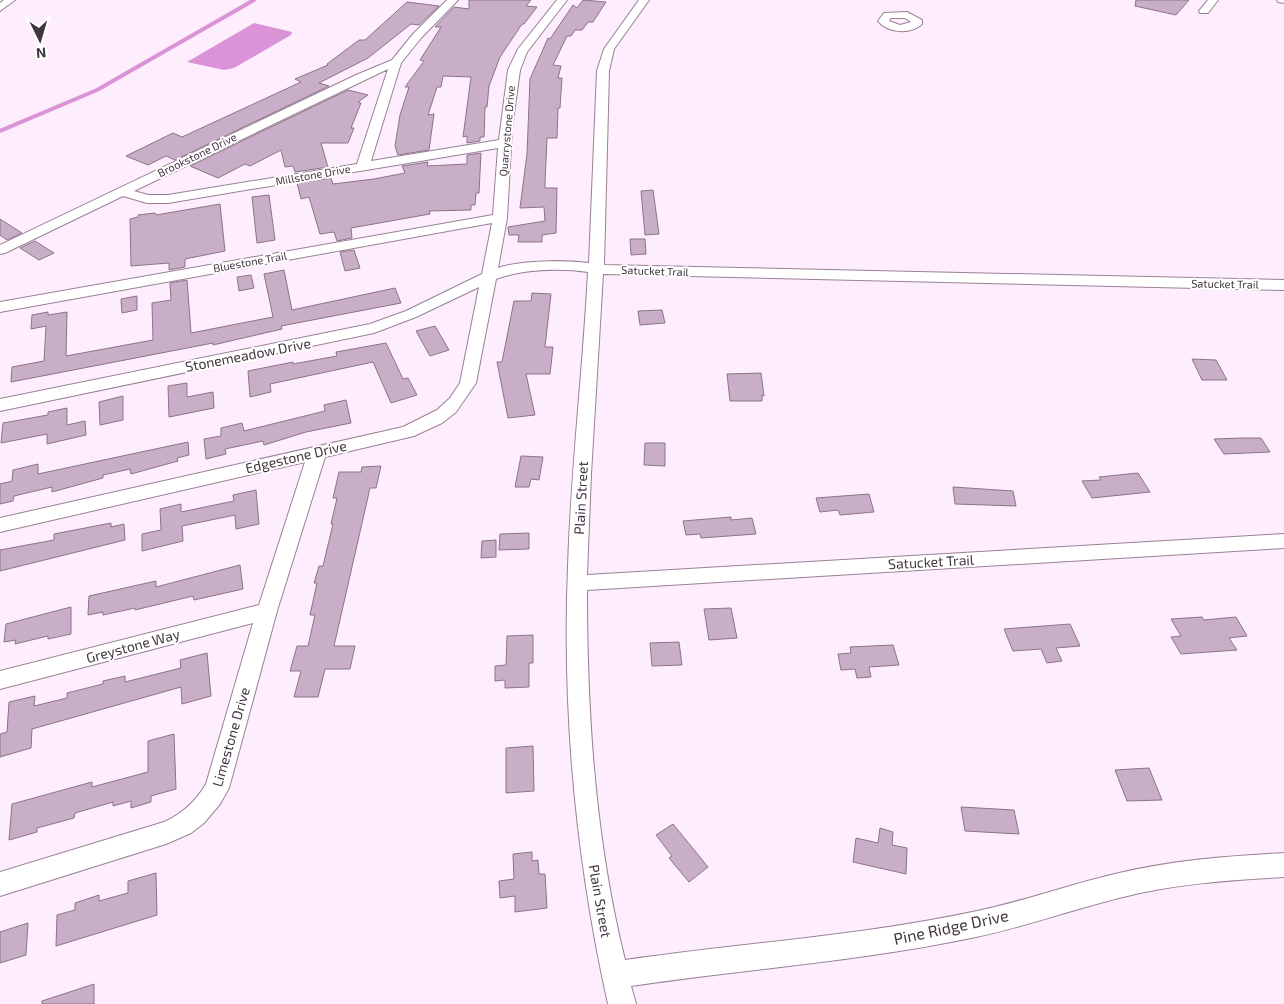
<svg xmlns="http://www.w3.org/2000/svg" width="1284" height="1004" viewBox="0 0 1284 1004" font-family="'Exo 2',sans-serif">
<rect width="100%" height="100%" fill="#feedfc"/>
<path fill="#db93d7" d="M254,23L292,32L291,35L234,68L224,70L187,62Z"/>
<g fill="none" stroke-linecap="round" stroke-linejoin="round">
<path stroke="#db93d7" stroke-width="4" d="M0,131L97,90L254,0"/>
</g>
<g fill="#c8aec6" stroke="#8c738a">
<path d="M469,0H531L526,6L537,7L524,24H522L500,57L489,86L487,107H485L484,137H480V141L467,143V136L463,137L471,77L443,76L441,87H437L428,115L434,114L429,150L398,155L395,146L400,115L409,87H405L424,61L420,60L441,27H435L454,7L469,9Z"/>
<path d="M583,0L606,2L593,22H588L582,30H575L571,36H567L553,65L561,66L558,78H562L560,108H558L557,138H547L545,182V188H557L556,233L542,235V242H518L519,235H509L508,227L545,221L544,207L520,208L527,154L530,79L548,38L550,39L573,5L577,8Z"/>
<path d="M1136,0H1189L1176,15L1135,6Z"/>
<path d="M407,2L439,6L419,25L411,24L368,58L319,83L329,86L175,160L166,156L148,165L126,156L173,133L182,137L301,82L295,79L328,65L327,64L359,40H365Z"/>
<path d="M348,90L368,95L358,102L361,103L351,128H354L348,143H321L328,167L295,172L293,166L285,167L281,150L250,166L245,164L218,178L190,166Z"/>
<path d="M481,153L479,193H476L475,205H471V210L429,211L430,214L351,228L352,238L337,241L334,232L320,234L309,197L301,199L297,183L331,178L333,184L374,179L405,173L402,166L428,162L427,166L467,164V155Z"/>
<path d="M653,190L659,234L645,235L641,191Z"/>
<path d="M269,195L275,240L257,243L252,197Z"/>
<path d="M220,204L225,251L185,259V267L169,270V263L131,266L130,219L138,217V215L155,213L156,215Z"/>
<path d="M0,219L22,233L7,240L0,235Z"/>
<path d="M630,239H645L646,254L631,255Z"/>
<path d="M35,241L54,253L39,260L20,248Z"/>
<path d="M354,250L360,268L345,271L340,252Z"/>
<path d="M284,270L292,310L395,288L401,303L281,326L282,329L213,345V343L11,382L12,367L44,361L46,326L31,329L32,315L48,312V315L67,312L66,356L153,340L152,303L171,300L170,283L187,280L191,333L273,317L264,274Z"/>
<path d="M251,275L254,288L239,291L237,277Z"/>
<path d="M532,293L551,294L545,347H553L550,374H526L535,415L508,418L497,362H502L514,301H531Z"/>
<path d="M137,296V310L122,313L121,299Z"/>
<path d="M662,310L665,323L640,325L638,311Z"/>
<path d="M435,326L449,350L430,356L416,331Z"/>
<path d="M386,343L403,379L408,378L417,395L391,403L373,362L270,384L271,392L250,397L248,371L293,362V364L337,356L336,352Z"/>
<path d="M1192,359L1216,360L1227,380H1202Z"/>
<path d="M761,373L764,396L762,395V401H730L727,374Z"/>
<path d="M187,383V397L213,392L214,408L169,417L168,386Z"/>
<path d="M123,396V420L100,425L99,402Z"/>
<path d="M346,400L351,423L306,432L264,445L263,441L225,449L226,454L206,459L204,439L221,436V428L242,423L244,431L325,411L324,405Z"/>
<path d="M67,408V425L85,421L86,435L47,444V434L1,443L3,423L48,415V412Z"/>
<path d="M1242,438H1261L1270,452L1224,454L1214,439Z"/>
<path d="M188,442L189,455L177,458L178,461L131,474L130,469L103,475V478L52,492V487L14,496L13,501L0,504V484L12,481L13,470L38,464V474Z"/>
<path d="M645,443H665V466L644,465Z"/>
<path d="M521,456L543,457L539,480L531,479L529,487H515Z"/>
<path d="M381,466L376,488H370L334,646H355L350,669H325L318,697H294L301,671H290L297,646H308L315,615H310L317,583H314L319,566H323L333,524H331L337,498H333L339,472H361L362,467Z"/>
<path d="M1138,473L1150,492L1092,498L1082,481L1101,480L1099,477Z"/>
<path d="M953,487L1013,491L1016,506L955,504Z"/>
<path d="M256,490L259,524L236,529L235,515L182,526L183,541L142,551V534L161,530L160,509L181,504V512L234,501L233,495Z"/>
<path d="M869,494L874,512L840,515L838,510L820,512L816,498Z"/>
<path d="M731,517V520L752,518L756,534L701,538L700,534L686,535L683,521Z"/>
<path d="M111,523V527L124,524L125,540L0,571V550L54,540V534Z"/>
<path d="M529,533V549L499,550L500,534Z"/>
<path d="M496,540V557L481,558L482,541Z"/>
<path d="M240,565L243,589L194,600L193,596L135,610V608L103,615V612L88,615L89,596L156,581V587Z"/>
<path d="M71,607V634L48,639V636L15,644L16,640L4,642L6,624Z"/>
<path d="M731,608L737,638L709,640L704,609Z"/>
<path d="M1202,617L1204,620L1236,617L1247,636L1229,638L1237,650L1181,654L1171,637L1181,636L1171,619Z"/>
<path d="M1070,624L1080,646L1056,648L1062,661L1047,663L1041,649L1013,651L1004,629Z"/>
<path d="M533,635V663H529V687L505,688V680L495,681V666L506,665L507,636Z"/>
<path d="M679,642L682,665L652,666L650,643Z"/>
<path d="M893,645L899,665L869,667L871,677L857,678L855,669L841,670L838,654L851,653L850,647Z"/>
<path d="M207,653L211,696L182,704L181,687L32,729L31,748L0,757V734L7,732L9,702L35,696L34,706L67,698V693L103,684V681L125,676V682L181,668L180,660Z"/>
<path d="M174,734L176,789L151,796V802L131,808V801L113,806V802L75,813L74,818L37,828V832L9,840L12,804L92,782V787L148,772V741Z"/>
<path d="M533,746L534,791L506,793V748Z"/>
<path d="M1149,768L1162,800L1127,801L1115,770Z"/>
<path d="M961,807L1014,810L1019,834L965,831Z"/>
<path d="M673,824L708,867L689,882L669,858L672,856L656,835Z"/>
<path d="M880,828L893,832L892,845L907,848L906,874L853,862L856,838L878,843Z"/>
<path d="M532,852V861L538,860L539,874H545L547,908L515,912V896L500,898L499,881L514,879L513,854Z"/>
<path d="M156,873L157,915L56,946L57,915L75,910V903L99,895V901L128,893V881Z"/>
<path d="M28,923L26,955L0,963V932Z"/>
<path d="M94,984V1004H42V1001Z"/>
</g>
<g fill="none" stroke-linecap="round" stroke-linejoin="round">
<g stroke="#998097" stroke-width="2">
<g id="minor">
<path d="M4,0H15L0,11V3Z"/>
<path d="M447,0H458L421,38L401,63L371,161L499,140L508,70L518,49L557,0H567L527,52L520,70L512,128L507,218L498,268C521,260 565,260 589,263L597,71L604,49L639,0H649L614,49L609,71L604,265L1284,280V290L603,274L591,474L587,575L1284,534V548L587,590C587,714 595,839 625,960C742,943 861,936 977,911C1025,901 1071,884 1119,873C1173,860 1229,856 1284,853V877C1228,880 1173,884 1119,898C1071,910 1024,927 976,937C863,961 746,969 631,986L636,1004H608C576,860 562,714 568,566C571,468 583,370 588,272C560,268 523,269 496,279L476,383L456,412L442,423L414,436L325,457L277,611L229,788L220,804L204,823L191,833L166,844L0,896V872L164,822C182,814 196,801 206,784L253,623L0,689V671L259,605L305,462L0,532V518L403,427L437,410L450,398L460,383L479,287L416,317L374,333L0,411V399L370,324L406,311L482,274L492,223L0,312V302L493,215L498,148L168,203H147L123,196L5,253L0,254V245L356,75L392,60L413,34ZM388,69L357,164L168,195H148L134,191Z"/>
<path d="M1208,0H1218L1208,13H1200L1199,11Z"/>
<path d="M1277,0H1284V3L1278,2Z"/>
<path d="M907,12L922,20V24C910,35 888,33 878,21L884,13ZM891,18H905L911,22L900,25L889,21Z"/>
</g>
</g>
<use href="#minor" fill="#fff" fill-rule="evenodd"/>
</g>
<g text-anchor="middle" stroke-width="4" stroke-linejoin="round" paint-order="stroke">
<g font-size="11" fill="#413640" stroke="#fff">
<text transform="translate(507 131) rotate(-85)" y="4">Quarrystone Drive</text>
<text transform="translate(197 155) rotate(-26)" y="4">Brookstone Drive</text>
<text transform="translate(313 175) rotate(-10)" y="4">Millstone Drive</text>
<text transform="translate(250 262) rotate(-10)" y="4">Bluestone Trail</text>
<text transform="translate(655 271) rotate(2)" y="4">Satucket Trail</text>
<text transform="translate(1225 284) rotate(1)" y="4">Satucket Trail</text>
</g>
<g font-size="14" fill="#413640" stroke="#fff">
<text transform="translate(248 355) rotate(-11)" y="5">Stonemeadow Drive</text>
<text transform="translate(296 457) rotate(-13)" y="5">Edgestone Drive</text>
<text transform="translate(581 498) rotate(-87)" y="5">Plain Street</text>
<text transform="translate(931 562) rotate(-3)" y="5">Satucket Trail</text>
<text transform="translate(133 646) rotate(-15)" y="5">Greystone Way</text>
<text transform="translate(231 737) rotate(-74)" y="5">Limestone Drive</text>
<text transform="translate(600 901) rotate(80)" y="5">Plain Street</text>
</g>
<g font-size="16" fill="#413640" stroke="#fff">
<text transform="translate(951 927) rotate(-12)" y="6">Pine Ridge Drive</text>
</g>
</g>
<g transform="translate(40 40) rotate(175)" stroke="#ffffff" stroke-width="4" paint-order="stroke">
<path d="M0-4L9 19L0 12L-9 19Z" fill="#413640"/>
<text y="-8" font-size="14" font-weight="bold" text-anchor="middle" fill="#413640">N</text>
</g>
</svg>
